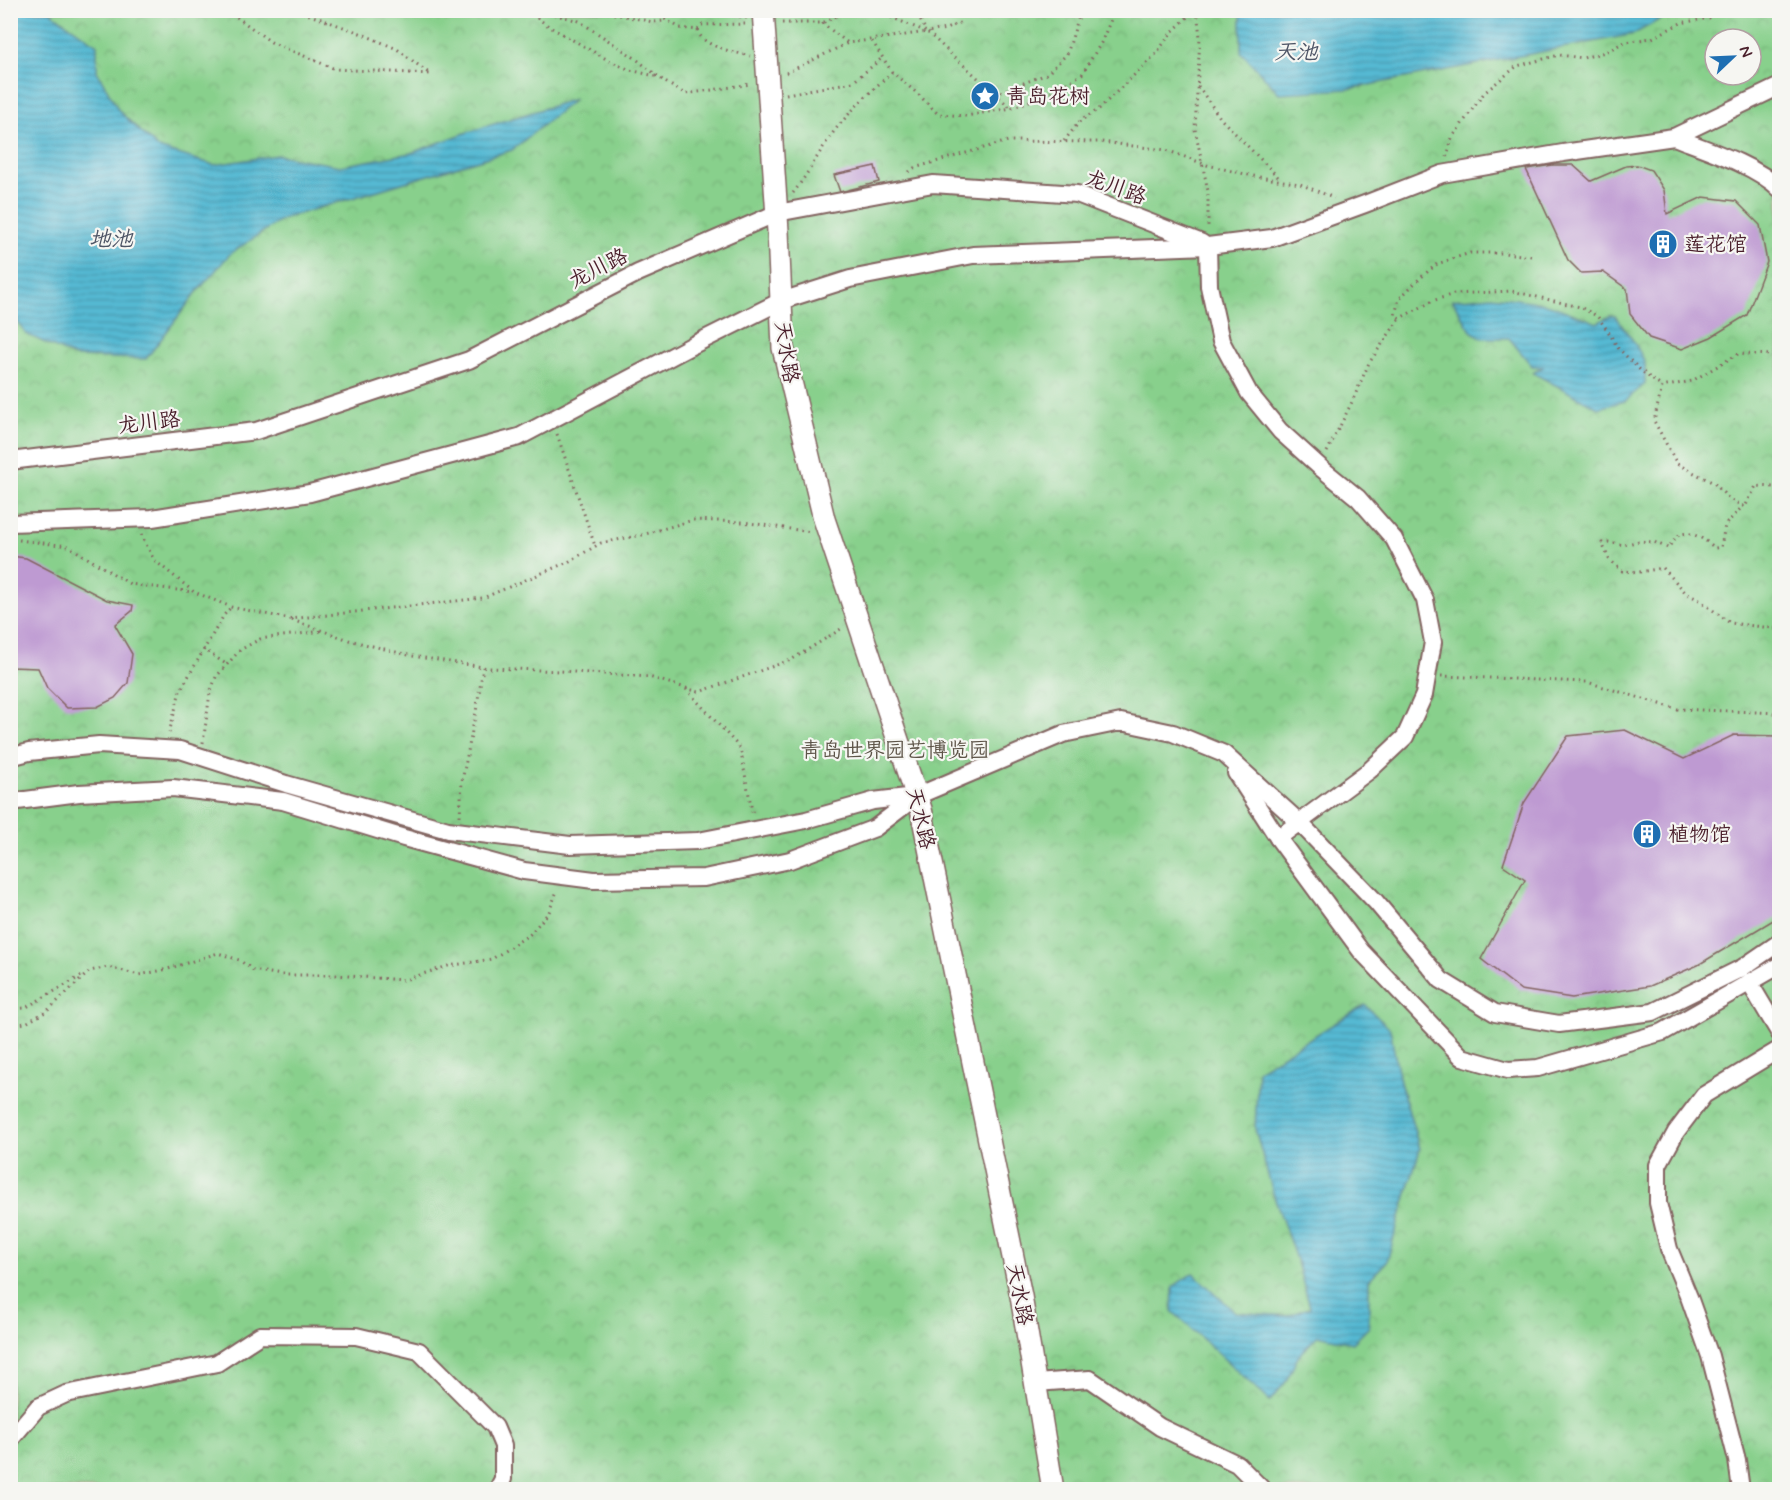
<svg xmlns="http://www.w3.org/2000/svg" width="1790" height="1500" viewBox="0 0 1790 1500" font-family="Mynerve,'LXGW WenKai TC',sans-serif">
<defs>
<pattern id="park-crowns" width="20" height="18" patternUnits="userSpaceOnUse" patternTransform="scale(1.5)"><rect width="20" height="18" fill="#88d08c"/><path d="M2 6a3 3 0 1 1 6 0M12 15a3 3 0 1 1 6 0" fill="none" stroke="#77b279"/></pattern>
<pattern id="water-rules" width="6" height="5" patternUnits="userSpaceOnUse" patternTransform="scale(1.5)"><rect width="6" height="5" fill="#54b9d3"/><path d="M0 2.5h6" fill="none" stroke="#4896ab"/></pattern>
</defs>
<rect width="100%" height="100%" fill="#f6f6f2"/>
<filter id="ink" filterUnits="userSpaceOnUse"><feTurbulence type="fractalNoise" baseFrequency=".0167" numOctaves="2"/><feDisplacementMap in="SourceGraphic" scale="12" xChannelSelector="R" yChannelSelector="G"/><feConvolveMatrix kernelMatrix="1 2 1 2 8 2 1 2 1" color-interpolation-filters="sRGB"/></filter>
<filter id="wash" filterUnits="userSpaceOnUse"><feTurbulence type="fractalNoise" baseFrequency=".008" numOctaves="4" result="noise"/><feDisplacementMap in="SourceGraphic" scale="24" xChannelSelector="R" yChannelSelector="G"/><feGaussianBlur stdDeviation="1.35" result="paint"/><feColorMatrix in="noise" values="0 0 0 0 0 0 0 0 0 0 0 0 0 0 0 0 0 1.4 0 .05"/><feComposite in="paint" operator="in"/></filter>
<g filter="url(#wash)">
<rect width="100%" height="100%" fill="#eee3c6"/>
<path fill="url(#park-crowns)" stroke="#69785c" stroke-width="1.5" fill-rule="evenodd" d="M11,11H1779V1489H11ZM1715,39H1751V75H1715Z"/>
<g fill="url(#water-rules)" stroke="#4f6c7f" stroke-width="1.5">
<path d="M10,11H49L97,45V71L119,111L158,148L214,165L278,155L340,166L411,153L468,132L575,99L512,150L282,219L230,254L196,293L146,359L75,357L26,334L11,312Z"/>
<path d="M1241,11V10L1675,11L1634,34L1348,89L1279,93L1241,52Z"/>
<path d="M1492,296L1531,301L1553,306L1597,323L1610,316H1615L1634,342L1645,362V384L1625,401L1598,408L1533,373L1543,367L1532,366L1509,338H1482L1471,331L1452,300Z"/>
<path d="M1365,1005L1390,1029L1400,1082L1420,1149L1387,1261L1369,1280V1327L1353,1343L1318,1335L1298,1357L1285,1383L1270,1401L1172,1311L1173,1287L1193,1273L1235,1312L1288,1316L1310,1307L1298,1265L1273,1193L1255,1129L1258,1070Z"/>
</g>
<g id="blocks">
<g fill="#be9ad2">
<path d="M1553,165H1573L1591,181L1626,166L1637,165L1651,170L1664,190L1667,214L1703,197L1736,201L1760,225L1767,262L1747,315L1711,337L1682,349L1649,338L1630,314L1627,289L1603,272L1581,273L1568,260L1526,169Z"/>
<path d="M875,166L879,182L840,192L834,175Z"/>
<path d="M10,556L26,558L107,600L133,605L132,611L115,625L132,654L128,683L115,698L97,707L67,708L47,688L38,668L10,667Z"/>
<path d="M1625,730L1684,759L1734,735L1780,736V916L1698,965L1650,986L1572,998L1521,990L1481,959L1525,880L1503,865L1524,803L1568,736Z"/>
</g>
</g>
</g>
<g filter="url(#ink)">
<use href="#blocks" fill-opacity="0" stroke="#836461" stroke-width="1.5"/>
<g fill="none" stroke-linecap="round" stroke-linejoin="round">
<g stroke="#836461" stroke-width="20">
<g id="minor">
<path d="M1674,137C1705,149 1756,165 1780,189"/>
<path d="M1208,246L1209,286L1221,341L1249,393L1280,431L1321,468L1358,498L1394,539L1425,600L1433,642L1424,695L1405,737L1370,770L1278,838"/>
<path d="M10,461L256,431L469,360L638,273L777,213L933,184L1077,194L1202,243"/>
<path d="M10,523L152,518L310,493L519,437L693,345L781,301L850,279L973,255L1208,246L1272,238L1365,204L1442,174L1563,153L1674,137L1780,86"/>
<path d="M10,757L29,752L99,745L180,750L286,784L448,830L570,845L698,841L806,820L873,801L916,796"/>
<path d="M1236,773L1278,838L1361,951L1462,1057L1508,1070L1538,1068L1663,1032L1780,965"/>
<path d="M10,802L79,793L173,788L283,801L404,838L524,871L594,880L704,878L790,860L875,828L917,796L1063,734L1121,722L1173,733L1224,754L1299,822L1376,902L1441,980L1495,1013L1559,1024L1653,1012L1742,968L1780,942"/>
<path d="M1749,982L1780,1034"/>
<path d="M1036,1383L1090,1379L1160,1427L1237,1464L1263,1490"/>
<path d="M10,1440L38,1407L66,1394L217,1363L260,1335L356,1336L419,1351L495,1427L503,1446V1479L497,1490"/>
<path d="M1741,1490L1737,1460L1710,1356L1689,1297L1669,1249L1658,1203V1165L1676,1132L1704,1095L1780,1049"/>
</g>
</g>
<g stroke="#836461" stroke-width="24">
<path id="tertiary" d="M763,10L778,231L783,348L824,519L921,809L1021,1296L1053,1490"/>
</g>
<g stroke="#836461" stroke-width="3" stroke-dasharray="1.5 4.5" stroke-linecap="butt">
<path d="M227,10L271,42L335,69L430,74L397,49L360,33L296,10"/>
<path d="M537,10L579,21L635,58L665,82L685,94L751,84"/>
<path d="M596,10L653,22L665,21"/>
<path d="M649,10L680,28L698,30L702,25L745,24"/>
<path d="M704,10L747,18"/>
<path d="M727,10L746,12"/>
<path d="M868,10L888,16L927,32L946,29L964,21"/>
<path d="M915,10L926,31"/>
<path d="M1197,10L1200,37L1195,129L1208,191V229"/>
<path d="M527,11L550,27L608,60L630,70L659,77"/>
<path d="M782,23H822L849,10"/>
<path d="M822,23L848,43"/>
<path d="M698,30C701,47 735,52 750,56"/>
<path d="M872,41L892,72"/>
<path d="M786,73L848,43L927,32L1011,108"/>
<path d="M1198,86L1221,119L1281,180"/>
<path d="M786,94L853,82L882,58"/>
<path d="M995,94L1047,74L1067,54L1078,19L1079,10"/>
<path d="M1064,141L1080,121L1099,109L1156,54L1171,33L1195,10"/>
<path d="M1447,157L1452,138L1484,93L1517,66L1559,55L1583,58L1605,52L1625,42L1652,38L1681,23L1709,18L1717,10"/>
<path d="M909,172L914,168L1008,141L1101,142L1166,150L1207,165L1253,176L1300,184L1334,198"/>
<path d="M793,193C809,173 820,150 835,130C852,109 872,90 892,72L919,95L938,114L966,116L1011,108L1050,93L1082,74L1101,43L1115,10"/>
<path d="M1531,256L1504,253H1470L1437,264L1419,279L1399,299L1395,315L1400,318L1435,300L1454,294L1512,291L1580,307L1597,316L1608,331L1618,348L1640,370L1662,387"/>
<path d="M1780,355L1738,354L1692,381L1662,387L1654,421L1677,464L1714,483L1729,499L1745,507L1756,486L1775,487L1780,485"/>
<path d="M557,434L595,546"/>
<path d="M1327,452L1352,402L1369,363L1400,318"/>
<path d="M1744,505L1725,525L1721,547L1715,548C1707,541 1689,528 1678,536C1675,538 1671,544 1668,548L1654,542L1639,541L1624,545L1608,542L1602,543L1609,559L1622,571L1639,572L1663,568L1687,594L1698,599L1730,623L1780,629"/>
<path d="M141,534L154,560L194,592L231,607L290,619L483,598L568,562L601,543L642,535L693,520L743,522L811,532"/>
<path d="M19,540L68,546L130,584L193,592"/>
<path d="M292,620L349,640L412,656L489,668L560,671L649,677L699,692L791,660L841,629"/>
<path d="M203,649L226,664"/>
<path d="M1441,676L1587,682L1677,709L1780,713"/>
<path d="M686,689L740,748L753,816"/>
<path d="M169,733L180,691L224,615L231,607"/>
<path d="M203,743L210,693L216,677L240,650L260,639L322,631"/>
<path d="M460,816L462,781L477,706L483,667"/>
<path d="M10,1009L25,1008L83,975"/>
<path d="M10,1025L26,1023L47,1011L90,971L108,967L139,975L168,969L218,953L239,960L253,970L281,975H335L404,980L448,966L492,959L530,934L549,912L557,891"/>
</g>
<use href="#minor" stroke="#fff" stroke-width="16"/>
<use href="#tertiary" stroke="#fff" stroke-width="21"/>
</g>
</g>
<defs>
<g id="sight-disc" transform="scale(1.5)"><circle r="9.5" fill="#1f6fb2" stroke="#f6f6f2"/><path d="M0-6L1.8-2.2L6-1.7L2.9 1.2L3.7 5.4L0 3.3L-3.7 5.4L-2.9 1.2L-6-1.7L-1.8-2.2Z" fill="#fff"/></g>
<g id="building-disc" transform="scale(1.5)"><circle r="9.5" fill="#1f6fb2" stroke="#f6f6f2"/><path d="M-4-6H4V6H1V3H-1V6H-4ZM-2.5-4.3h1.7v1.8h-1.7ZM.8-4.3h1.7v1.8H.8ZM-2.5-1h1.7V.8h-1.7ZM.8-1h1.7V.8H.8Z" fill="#fff"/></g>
</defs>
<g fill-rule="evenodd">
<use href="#sight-disc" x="985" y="96"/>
<use href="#building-disc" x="1663" y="244"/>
<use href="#building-disc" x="1647" y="834"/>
</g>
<g text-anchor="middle" stroke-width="4.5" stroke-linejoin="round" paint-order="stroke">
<g font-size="21" fill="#4a1f2b" stroke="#f6f6f2" text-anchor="start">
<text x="1006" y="103">青岛花树</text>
<text x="1684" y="251">莲花馆</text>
<text x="1668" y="841">植物馆</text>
</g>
<g font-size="21" fill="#4a1f2b" stroke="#f6f6f2">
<text transform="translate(1116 187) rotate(20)" y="7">龙川路</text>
<text transform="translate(598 268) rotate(-27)" y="7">龙川路</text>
<text transform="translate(787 352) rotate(81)" y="7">天水路</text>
<text transform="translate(149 422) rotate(-7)" y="7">龙川路</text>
<text transform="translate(921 818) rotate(76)" y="7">天水路</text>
<text transform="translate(1020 1294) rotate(79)" y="7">天水路</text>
</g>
<g font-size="21" fill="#5d5448" stroke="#f6f6f2">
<text x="895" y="757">青岛世界园艺博览园</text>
</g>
<g font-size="22" font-style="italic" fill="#4e5566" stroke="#f6f6f2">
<text x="1296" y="59">天池</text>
<text x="111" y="246">地池</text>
</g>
</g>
<rect width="1790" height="1500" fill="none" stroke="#f6f6f2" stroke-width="36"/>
<g transform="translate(1733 57) rotate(67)"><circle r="28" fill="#f6f6f2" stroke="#b1a0a2" stroke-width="1.5"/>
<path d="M0-4.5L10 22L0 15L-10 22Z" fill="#1f6fb2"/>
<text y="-9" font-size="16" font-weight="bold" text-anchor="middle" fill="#4a1f2b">N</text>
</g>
</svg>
